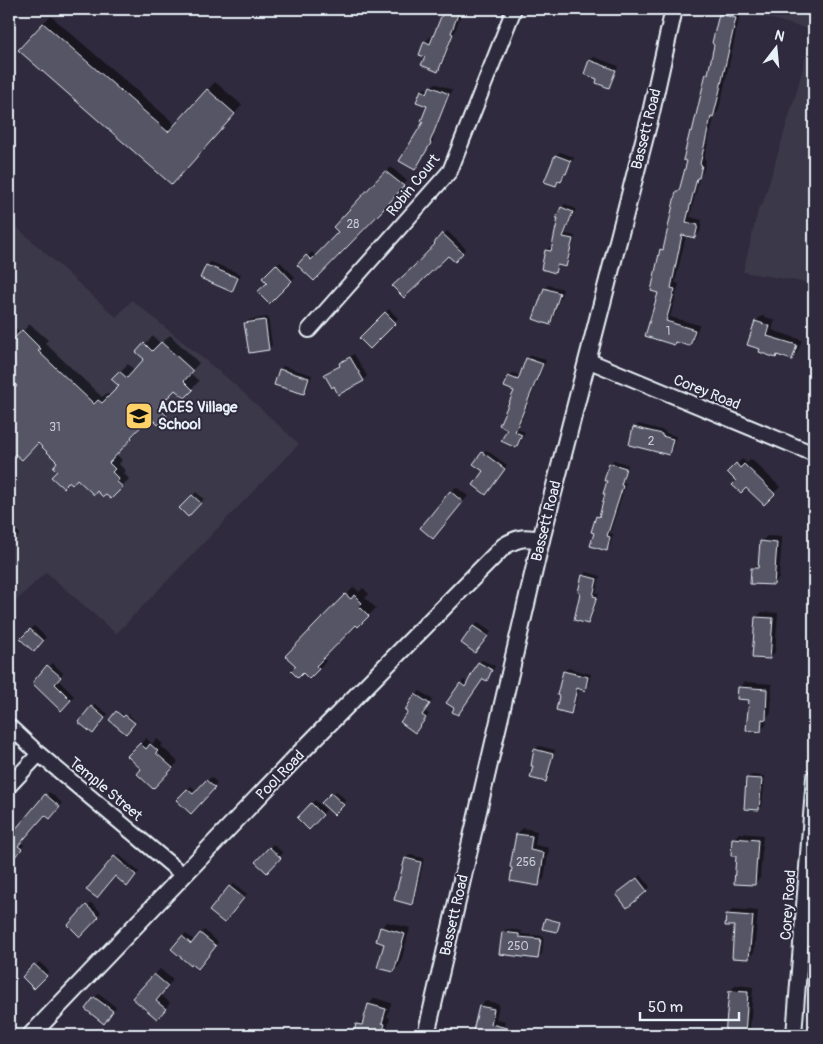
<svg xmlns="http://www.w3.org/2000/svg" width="823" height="1044" viewBox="0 0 823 1044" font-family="Pangolin,sans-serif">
<rect width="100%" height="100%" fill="#2f2a3d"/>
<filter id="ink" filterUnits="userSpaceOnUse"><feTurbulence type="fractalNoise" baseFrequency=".02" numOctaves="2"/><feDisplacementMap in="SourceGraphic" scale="10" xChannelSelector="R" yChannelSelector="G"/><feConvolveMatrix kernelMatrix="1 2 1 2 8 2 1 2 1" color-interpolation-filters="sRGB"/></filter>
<g filter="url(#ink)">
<g fill="#3b3749">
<path d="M735,9H814V284L743,272L759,206H762L797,90L812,30Z"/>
<path d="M9,220L116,317L132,300L233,383L299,444L116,634L46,572L9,608Z"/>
</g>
<g fill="#0007">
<path d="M442,9H463L443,64L437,70L426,57L425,42L431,36L434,37L445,11Z"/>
<path d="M725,10L740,14L723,92L718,112L715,114L704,159L706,160L703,172L700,175L690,217L702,220L700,232L695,237L686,235L675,283L679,284L670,317L699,325L694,340L690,345L646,336L659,292L661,250L665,246L677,191L682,186L688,160L691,132L694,128L707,74L709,71L720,15Z"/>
<path d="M51,16L176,125L215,82L242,105L180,176L43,23Z"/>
<path d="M594,57L618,66L612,82L609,86L599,78L590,60Z"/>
<path d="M435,83L452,90L432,138L434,139L415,169L429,106L422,91L425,88L430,90Z"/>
<path d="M560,152L574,157L564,177L556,185L546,181L556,155Z"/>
<path d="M391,167L407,181L387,205L314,280L299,265L312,252L316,257L340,232L335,227Z"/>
<path d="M565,204L576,209L565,234L575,236L569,262L566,266L559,264L555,271L546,250L550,247L553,248L562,207Z"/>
<path d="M447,231L466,249L455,260L436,242Z"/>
<path d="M211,262L241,274L235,286L232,290L202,278L207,265Z"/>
<path d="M280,262L295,277L269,302L268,283L264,278Z"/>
<path d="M548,285L563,289L553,320L549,323L535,318L545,288Z"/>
<path d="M389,309L398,318L370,347L360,338Z"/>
<path d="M762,316L775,320L772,330L802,340L797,353L792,358L778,354L776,356L762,349L749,344L756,321Z"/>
<path d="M268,317L272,345L268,349L246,324L249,320Z"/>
<path d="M30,324L48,340L45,343L102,397L107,393L111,396L121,386L113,379L128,364L135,371L146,359L138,352L153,336L161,344L170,335L199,363L190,373L199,381L184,397L175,388L165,399L174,407L158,423L150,415L138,428L139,430L116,454L122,460L119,464L126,471L124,473L129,479L111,498L77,478L59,471V462L38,442L15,452L9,459V386L14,381L9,376V329L13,325L21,333Z"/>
<path d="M354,354L367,376L363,380L334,385L326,375L341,365L344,360Z"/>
<path d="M531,355L546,360L518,429L525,432L520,443L516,446L508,428L515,390L509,377L513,373L521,376L528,358Z"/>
<path d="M283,366L312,375L307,389L303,393L280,370Z"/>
<path d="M638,424L665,431V433L676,436L672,450L669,454L635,428Z"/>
<path d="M486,450L507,465L490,490L485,470L482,453Z"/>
<path d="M742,459L747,463L751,459L780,487L764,503L729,472Z"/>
<path d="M614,460L628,465L623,482L626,483L610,533L613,534L610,546L606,549L596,532L597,517L601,514L610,464Z"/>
<path d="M9,463L13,467L9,471Z"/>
<path d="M456,487L468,496L433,537L451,492Z"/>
<path d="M196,492L204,499L188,515L181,508Z"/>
<path d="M9,517L12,521L10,524L20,534L9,546Z"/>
<path d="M767,536L782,537L779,578L774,584L752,568L760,562L761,542Z"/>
<path d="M587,572L600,576L596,593H599L591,619L588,622L583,576Z"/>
<path d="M354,587L359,592L363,588L369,594L365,598L376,608L358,626L356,623L323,658L326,661L309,678L287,656Z"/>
<path d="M762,612L778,613L775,652L769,658L756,617Z"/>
<path d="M478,623L491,632L475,652L462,642Z"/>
<path d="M34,626L46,637L34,650L22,639Z"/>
<path d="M9,635L15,640L9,648Z"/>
<path d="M482,660L495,666L490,676L486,680L484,678L461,710V684L464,680L468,683L479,663Z"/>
<path d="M52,663L63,673L57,679L74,696L61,709L34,682Z"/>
<path d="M568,668L591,674L588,686L585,689L579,688L574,709L570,712L564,671Z"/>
<path d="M745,682L772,684L771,713L767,717L766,725L760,730L750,699L739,687Z"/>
<path d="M420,691L433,700L424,711L429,714L415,732L409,711L410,703Z"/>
<path d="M95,704L108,714L96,729L92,707Z"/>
<path d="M118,711L125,716L128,714L135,721L126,732L111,720Z"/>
<path d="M146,738L152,744L157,739L163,744L161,746L178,762L153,788L143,769L129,756Z"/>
<path d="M539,746L555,750L549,777L546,780L535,750Z"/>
<path d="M751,775L765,776L762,806L759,809L747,779Z"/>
<path d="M211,777L217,783L191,812L178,800L191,786L197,792Z"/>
<path d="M336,791L346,800L334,813L323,803Z"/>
<path d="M49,792L62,803L50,817L46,813L20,842L24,845L9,861V839Z"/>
<path d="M315,800L326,810L309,828L299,818Z"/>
<path d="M523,828L537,831L535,845L549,848L544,879L538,884L511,866L517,834Z"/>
<path d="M739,833L763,835L760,878L754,884L738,855L734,839Z"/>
<path d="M273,844L283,853L267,871L257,862Z"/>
<path d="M118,854L139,872L127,885L115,857Z"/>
<path d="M410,855L424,858L415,900L412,903L396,899L406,858Z"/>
<path d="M641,875L650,887L647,890L621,891Z"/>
<path d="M234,884L247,894L227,918L230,887Z"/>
<path d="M91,903L101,912L80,935L69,925Z"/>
<path d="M733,909L758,911L754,952L749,958L736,925L727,915Z"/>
<path d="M547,917L560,921L557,931L546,919Z"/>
<path d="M387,922L410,928L400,965L394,971L381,928Z"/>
<path d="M507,929L522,931L521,934L544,936L542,954L538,957L503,932Z"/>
<path d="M204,930L218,942L202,964L182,937L186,934L195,941Z"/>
<path d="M39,962L49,971L34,987L24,977Z"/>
<path d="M160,969L173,980L160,994L170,1003L162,1012L134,998Z"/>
<path d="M736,985L753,987L750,1029L744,1035L730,991Z"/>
<path d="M98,994L116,1007L107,1018L95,998Z"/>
<path d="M375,998L391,1003L387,1017L390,1018L385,1035H348L350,1032L355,1026H357L363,1019H365L369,1004Z"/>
<path d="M486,1001L499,1004L496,1019L505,1021L502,1035H473L480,1006Z"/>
</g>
<g fill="#575565" stroke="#e8f1f8">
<path d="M444,9H460L451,33L453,34L438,72L421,65L425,57L419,55L424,41L430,44Z"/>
<path d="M719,14L736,18L718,98L713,118L711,117L700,164L702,165L699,178H697L686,222L698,225L695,238L682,235L671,288L675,289L666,321L695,330L690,346L675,342L674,345L645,336L658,293L651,291L660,249L663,250L676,191H679L687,161L683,160L690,131L692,132L706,73L708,74L714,45L712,43Z"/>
<path d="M43,23L168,132L207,89L235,114L172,185L18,50Z"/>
<path d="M589,60L616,70L609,88L596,83L597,79L584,74Z"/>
<path d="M430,86L449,94L430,142L431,143L415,170L399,161L423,122L421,121L427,106L416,102L421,90L427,93Z"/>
<path d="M555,155L571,161L566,174H564L561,182L558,181L556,186L544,182Z"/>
<path d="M385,171L404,186L382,211L314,281L297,265L306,255L311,260L338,232L333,227Z"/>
<path d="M561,207L573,212L563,237L573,239L566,267L557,265L555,273L541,269L545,250L551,251L558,218H556Z"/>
<path d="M442,233L463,253L455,262L448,256L404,298L392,286L413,267L435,244L434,243Z"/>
<path d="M276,264L292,281L269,304L257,292L267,283L262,278Z"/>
<path d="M206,265L238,278L232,292L200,278Z"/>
<path d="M544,288L560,293L550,325L533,319Z"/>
<path d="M385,312L396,323L370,349L359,338Z"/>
<path d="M265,320L269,350L249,353L244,323Z"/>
<path d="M755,321L770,326L767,336L797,345L792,360L777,355L776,358L759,352L760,349L747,345Z"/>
<path d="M22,330L41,349L38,351L94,404L98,400L102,403L119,386L111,379L119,371L127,378L144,359L136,352L144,343L152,351L161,342L193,371L184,381L193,390L185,398L175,390L158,407L167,416L158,425L150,417L131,437L132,438L109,463L115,469L112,472L119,479L117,482L123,487L111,499L106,495L103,497L97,491L94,495L77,479L72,485L69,482L63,488L51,477L57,471L53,467L57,462L38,443L22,460L15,454L9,460V395L17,386L9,378V344Z"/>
<path d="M350,357L364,381L338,395L334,386L332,388L324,374L340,366L339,363Z"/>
<path d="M526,358L543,364L515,432L522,435L516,448L501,441L507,429L499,425L514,391L504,387L508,376L518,380Z"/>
<path d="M279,369L309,378L304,394L274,385Z"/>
<path d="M633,427L662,434V436L673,439L669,455L629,445Z"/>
<path d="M482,452L505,469L486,495L473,485L483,471L473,464Z"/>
<path d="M609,463L626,468L621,485L623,486L607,536L610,537L607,551L590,546L594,533L591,532L596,516L599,517L605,494H603L607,481H604Z"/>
<path d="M736,463L740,468L744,464L775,494L764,505L746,488L741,493L732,485L736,481L727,472Z"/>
<path d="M450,491L463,502L433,539L420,528Z"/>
<path d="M192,495L201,503L188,517L179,508Z"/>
<path d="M760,541L777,543L774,585L750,584L751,568H758Z"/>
<path d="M582,575L597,579L593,596L597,597L588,624L574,620L580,593L578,592Z"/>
<path d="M345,594L351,599L354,595L362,603L359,606L369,616L358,627L356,625L316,666L319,669L309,679L303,673L298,678L291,671L296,666L285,656Z"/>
<path d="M755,617L773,618L770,659L752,658Z"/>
<path d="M473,626L488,636L475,653L461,643Z"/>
<path d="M30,629L43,641L34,652L20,639Z"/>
<path d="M478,662L492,670L487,681L483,679L458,715L452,712L454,708L446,703L460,683L465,687Z"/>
<path d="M47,665L61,677L55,684L71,700L61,711L32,683Z"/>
<path d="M563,671L588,677L585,691L577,688L571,714L556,710L559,696L557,695Z"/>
<path d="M738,687L767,689L766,720L762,719L761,732L746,730L749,700L737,699Z"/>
<path d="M415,694L430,704L422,715L426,718L415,733L400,722L408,712L405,710Z"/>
<path d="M91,706L105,718L93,734L78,722Z"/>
<path d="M116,711L123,717L125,715L135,723L126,734L109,720Z"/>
<path d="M140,743L146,749L150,744L158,751L156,753L173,768L153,789L137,774L141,769L127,756Z"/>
<path d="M534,749L553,754L546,782L530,778L533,766H531Z"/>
<path d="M746,778L762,779L759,810L744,809Z"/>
<path d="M206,780L215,788L191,814L176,800L187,789L193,794Z"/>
<path d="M331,793L344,805L334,815L321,803Z"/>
<path d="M45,794L60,807L50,819L45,815L18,846L22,849L9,863V837Z"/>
<path d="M311,803L323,815L309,830L297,818Z"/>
<path d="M516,834L532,836L530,850L544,853L539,886L510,881L512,868L510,867Z"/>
<path d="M732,838L758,840L755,885L734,884L736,856H731Z"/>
<path d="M269,847L281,858L267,873L255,862Z"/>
<path d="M114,856L136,875L127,887L115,876L97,898L86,890Z"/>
<path d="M405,858L421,862L412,905L394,900Z"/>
<path d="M637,878L647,891L627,908L616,894Z"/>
<path d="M229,886L244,898L224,923L209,911Z"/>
<path d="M86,905L99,917L80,937L68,925Z"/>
<path d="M726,914L753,916L749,959L732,958L734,926H725Z"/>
<path d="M545,918L560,922L557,932L542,929Z"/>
<path d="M380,927L405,934L394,972L377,968L384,944L376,941Z"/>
<path d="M502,932L519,934V937L541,939L538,959L499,954Z"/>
<path d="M200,933L216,946L198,969L192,964L191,966L171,949L182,936L191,944Z"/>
<path d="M34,964L47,976L34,989L22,977Z"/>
<path d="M154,974L168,986L156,1001L166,1009L157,1019L132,998Z"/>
<path d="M729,991L748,992L745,1035H725Z"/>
<path d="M94,997L113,1011L104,1024L85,1009Z"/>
<path d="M368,1004L386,1009L382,1023L385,1024L383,1031L386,1032V1035H353L356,1024L362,1025Z"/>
<path d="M479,1006L494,1009L491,1024L519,1031L518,1035H472Z"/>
</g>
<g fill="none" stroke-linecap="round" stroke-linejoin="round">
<g stroke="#e8f1f8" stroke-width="18">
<g id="minor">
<path d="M309,330L450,171L514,9"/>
<path d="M587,360L814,454"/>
<path d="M9,726L39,754L183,875"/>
<path d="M9,786L39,754"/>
<path d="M794,1035L814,777"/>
</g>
</g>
<g stroke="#e8f1f8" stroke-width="20">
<g id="tertiary">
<path d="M31,1035L301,752L504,546C519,537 525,537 541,540"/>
<path d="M426,1035L541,540L650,117L674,9"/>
</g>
</g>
<use href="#minor" stroke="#2f2a3d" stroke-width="14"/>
<use href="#tertiary" stroke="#2f2a3d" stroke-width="16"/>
</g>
</g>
<defs>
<g id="school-square" transform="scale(1.4375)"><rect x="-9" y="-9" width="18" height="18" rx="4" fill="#ffd166" stroke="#2f2a3d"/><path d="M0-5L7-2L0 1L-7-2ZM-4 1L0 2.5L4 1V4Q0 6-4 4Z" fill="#111"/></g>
</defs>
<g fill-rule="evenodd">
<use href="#school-square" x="139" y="416"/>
</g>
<g text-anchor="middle" stroke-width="4" stroke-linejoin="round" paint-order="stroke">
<g font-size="12" fill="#c4cad3">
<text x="353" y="228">28</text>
<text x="668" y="335">1</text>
<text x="55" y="431">31</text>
<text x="651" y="445">2</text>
<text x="526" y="866">256</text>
<text x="518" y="950">250</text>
</g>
<g font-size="15" fill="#e8f1f8" stroke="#2f2a3d">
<text transform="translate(646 129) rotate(-76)" y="5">Bassett Road</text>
<text transform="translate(413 185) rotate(-51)" y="5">Robin Court</text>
<text transform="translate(707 392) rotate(22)" y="5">Corey Road</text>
<text transform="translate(546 521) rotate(-76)" y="5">Bassett Road</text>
<text transform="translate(280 775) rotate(-46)" y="5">Pool Road</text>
<text transform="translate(106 789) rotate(40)" y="5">Temple Street</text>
<text transform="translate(788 905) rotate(-86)" y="5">Corey Road</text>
<text transform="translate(454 915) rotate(-77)" y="5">Bassett Road</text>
</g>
<g font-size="15" font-weight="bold" fill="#e8f1f8" stroke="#2f2a3d" text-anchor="start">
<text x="158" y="412">ACES Village<tspan x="158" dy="17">School</tspan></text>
</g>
</g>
<rect width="823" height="1044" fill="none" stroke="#2f2a3d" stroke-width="30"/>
<rect x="15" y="15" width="793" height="1014" fill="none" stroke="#e8f1f8" stroke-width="2" filter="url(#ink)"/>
<g transform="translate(776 48) rotate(16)" stroke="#2f2a3d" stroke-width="4" paint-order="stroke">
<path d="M0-4L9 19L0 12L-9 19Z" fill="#e8f1f8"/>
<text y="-8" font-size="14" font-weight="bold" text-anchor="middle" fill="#e8f1f8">N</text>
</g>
<path d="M640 1012v8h99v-8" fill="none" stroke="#e8f1f8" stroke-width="2.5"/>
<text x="648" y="1012" font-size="15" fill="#e8f1f8" stroke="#2f2a3d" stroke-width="4" paint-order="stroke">50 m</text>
</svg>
